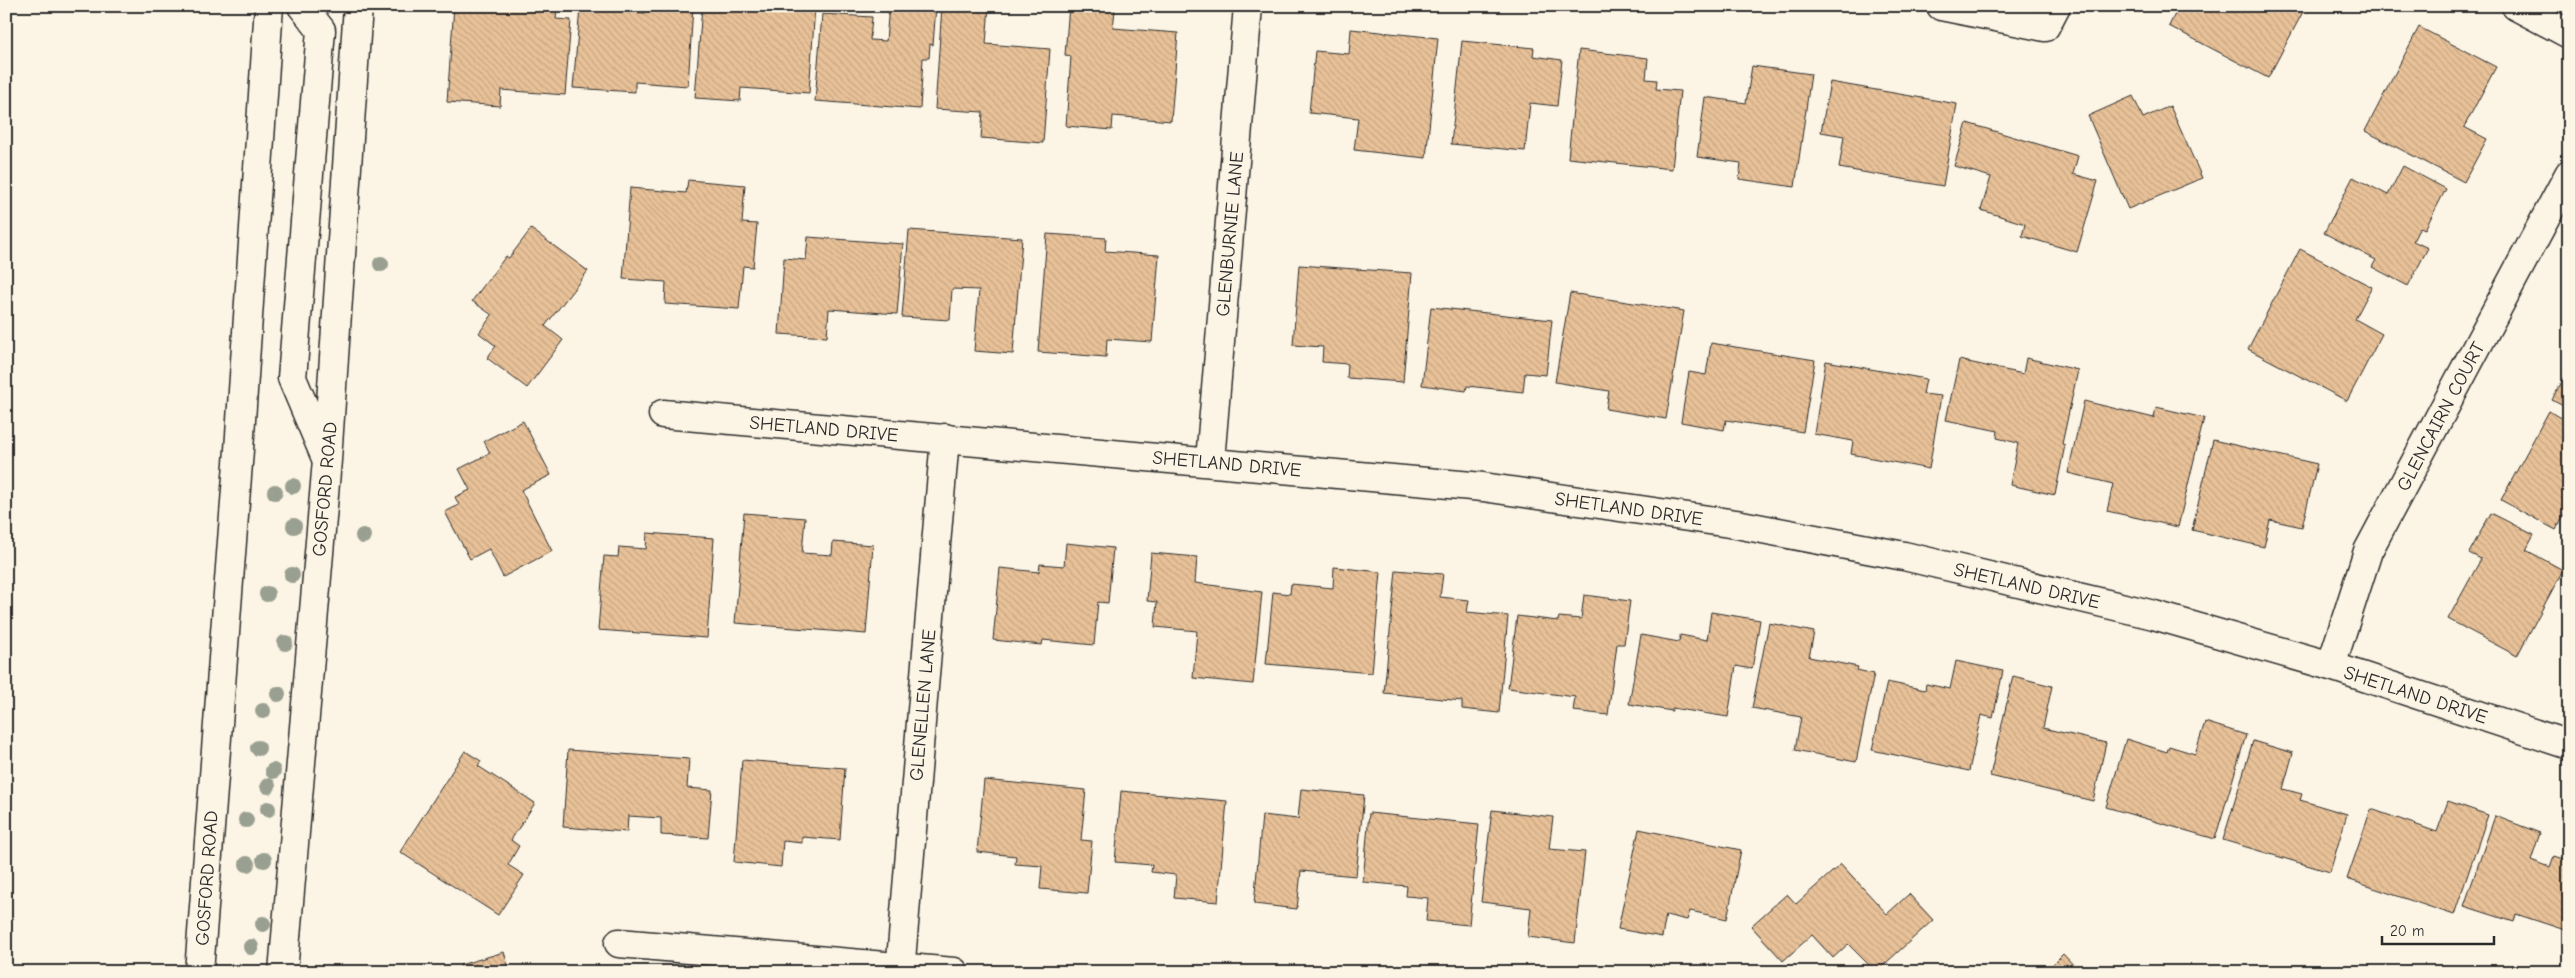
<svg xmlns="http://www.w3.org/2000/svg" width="2575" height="978" viewBox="0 0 2575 978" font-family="'Comic Neue',sans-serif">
<defs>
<pattern id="building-back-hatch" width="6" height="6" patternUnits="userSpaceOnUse" patternTransform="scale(1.25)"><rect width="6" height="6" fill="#e8c198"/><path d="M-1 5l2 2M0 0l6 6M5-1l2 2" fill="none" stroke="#c7a683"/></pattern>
</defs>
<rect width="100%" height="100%" fill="#fcf5e5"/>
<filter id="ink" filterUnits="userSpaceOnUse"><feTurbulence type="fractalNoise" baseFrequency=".02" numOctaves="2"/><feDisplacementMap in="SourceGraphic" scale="10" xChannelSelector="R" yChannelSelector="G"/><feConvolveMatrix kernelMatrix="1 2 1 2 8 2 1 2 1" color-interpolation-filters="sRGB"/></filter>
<g filter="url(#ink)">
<g fill="url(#building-back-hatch)" stroke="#2b2b2b">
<path d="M454,6L557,9L556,19L571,20L565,95L501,90L500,106L447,102Z"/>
<path d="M646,6H693L688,86L635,82V92L573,88L580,8L645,13Z"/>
<path d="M702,6H815L809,93L741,88L740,101L695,98Z"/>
<path d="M889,6H936L933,45L930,44L929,58H923L920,109L815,101L822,14L872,17L870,40L886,41Z"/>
<path d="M942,6H989L986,44L1050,49L1043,143L981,138L983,112L935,109Z"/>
<path d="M1069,6L1115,10L1113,28L1178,33L1171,121L1113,116L1112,130L1066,126L1071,56L1065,55Z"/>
<path d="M2179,6H2306L2268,78L2169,26Z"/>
<path d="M2419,27L2496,67L2464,127L2487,139L2464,182L2365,131Z"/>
<path d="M1351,29L1438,38L1426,158L1354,150L1358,118L1309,113L1315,51L1349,54Z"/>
<path d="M1462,41L1534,48L1533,56L1562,60L1557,106L1530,103L1525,151L1451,144Z"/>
<path d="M1579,50L1648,58L1646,79L1657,80L1656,89L1680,91L1672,169L1568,158Z"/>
<path d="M1752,66L1811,74L1795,187L1739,179L1741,163L1697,157L1705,97L1746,103Z"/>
<path d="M1830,82L1957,104L1943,186L1839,168L1844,136L1821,132Z"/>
<path d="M2133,96L2143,118L2170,106L2202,178L2128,209L2088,116Z"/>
<path d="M1967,123L2078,156L2073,174L2098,181L2077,252L2022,236L2025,224L1981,210L1991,177L1954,166Z"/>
<path d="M2403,166L2446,189L2425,229L2420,227L2413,241L2428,248L2408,286L2372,267L2376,260L2324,233L2353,177L2388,195Z"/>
<path d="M688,180L745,185L742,223L757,224L753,267L743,266L739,309L665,304L666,282L623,279L630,188L686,193Z"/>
<path d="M531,229L588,271L545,326L563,340L527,388L487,358L496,346L479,333L492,315L472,301L506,256L509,258Z"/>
<path d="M909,230L1022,238L1013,354L974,351L979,290L952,289L950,320L902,317Z"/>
<path d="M1047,234L1106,238L1105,251L1159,255L1152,342L1107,339L1106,357L1038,352Z"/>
<path d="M808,237L903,244L897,314L829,309L827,337L779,334L784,258L806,260Z"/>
<path d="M2300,249L2372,287L2355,319L2382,334L2347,401L2248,349Z"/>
<path d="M1299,265L1412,273L1403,382L1347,378L1348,364L1322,362L1323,347L1293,345Z"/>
<path d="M1570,293L1684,311L1666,419L1606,409L1609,391L1555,382Z"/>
<path d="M1431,307L1552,320L1546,375L1525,373L1523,392L1467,386L1466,391L1422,385Z"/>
<path d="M1711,343L1815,360L1803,432L1726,420L1724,430L1681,422L1689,372L1706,375Z"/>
<path d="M2026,358L2078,370L2062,444L2065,445L2055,495L2010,485L2018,443L1997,438L1998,431L1946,420L1959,360L2023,374Z"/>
<path d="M1826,361L1926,379L1923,394L1941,396L1929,469L1851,454L1853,441L1814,434Z"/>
<path d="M2569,369V409L2552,400Z"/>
<path d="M2084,401L2154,418L2156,407L2204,418L2178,527L2107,511L2113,484L2068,473Z"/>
<path d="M2549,411L2569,422V505L2556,530L2501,500Z"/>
<path d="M523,421L551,475L521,490L552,551L503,577L489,549L470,559L445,512L459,505L455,497L470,490L459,469L490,453L484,441Z"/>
<path d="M2213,440L2317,464L2302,527L2270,520L2264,547L2192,530Z"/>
<path d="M744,513L805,518L802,553L832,555L833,542L873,545L866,634L735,623Z"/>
<path d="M2491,513L2534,535L2526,550L2563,570L2517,656L2448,619L2481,559L2469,553Z"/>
<path d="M647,533L714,538L707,638L598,630L604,556L618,557L619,547L646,549Z"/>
<path d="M1066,543L1113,548L1108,603L1098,602L1094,645L1043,640L1042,645L993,640L1000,568L1039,572L1040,564L1064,566Z"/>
<path d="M1151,553L1197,557L1195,583L1262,592L1253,684L1193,678L1197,631L1155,627L1157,602L1147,601Z"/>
<path d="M1334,567L1381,572L1372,673L1266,664L1273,592L1290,594L1291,584L1333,588Z"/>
<path d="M1396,570L1443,574L1440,597L1469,600L1467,612L1508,616L1499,713L1462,709V701L1384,693Z"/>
<path d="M1584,595L1630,601L1624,644H1617L1608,715L1573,711L1575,697L1508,688L1517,616L1558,621L1559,617L1581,619Z"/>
<path d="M1711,612L1760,620L1752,669L1736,666L1728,717L1672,708V711L1629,704L1641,635L1679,642L1680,635L1707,640Z"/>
<path d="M1769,623L1814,632L1809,657L1858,667L1857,670L1874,674L1856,762L1795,750L1801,717L1752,708Z"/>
<path d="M1956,661L2003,671L1993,718L1981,715L1969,771L1872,750L1887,682L1925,690L1926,684L1950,689Z"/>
<path d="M2013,676L2052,686L2043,728L2106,743L2093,801L1990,776Z"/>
<path d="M2205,722L2246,735L2215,839L2106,807L2126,739L2167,752L2169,746L2195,754Z"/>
<path d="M2253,741L2293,753L2283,789L2302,794L2300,800L2347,814L2330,872L2223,840Z"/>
<path d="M568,750L689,759L687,788L712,790L708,838L661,835V818L628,816L627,832L563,827Z"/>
<path d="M465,751L481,761L478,766L535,803L511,840L519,846L508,865L524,875L498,915L400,852Z"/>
<path d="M742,760L845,768L840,840L802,837V843L783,841L781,867L734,862Z"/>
<path d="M984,780L1086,790L1081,840L1092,841L1087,893L1040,889L1042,866L1015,864L1016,856L977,852Z"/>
<path d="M1301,789L1364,795L1356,876L1301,871L1297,909L1254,904L1262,815L1298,819Z"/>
<path d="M1121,791L1227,801L1218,902L1174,898L1176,875L1151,872L1152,865L1115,862Z"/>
<path d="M2448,801L2488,815L2454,915L2347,879L2371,809L2437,832Z"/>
<path d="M1492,810L1553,817L1549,849L1585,852L1575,943L1528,937L1531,908L1481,902Z"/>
<path d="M1369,813L1479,824L1469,925L1426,921L1428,898L1406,896L1407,886L1363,882Z"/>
<path d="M2495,816L2540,833L2531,860L2550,867L2554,856L2569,861L2568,931L2516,914L2514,922L2464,906Z"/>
<path d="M1639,829L1741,850L1727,919L1690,911L1687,920L1666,915L1662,937L1618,929Z"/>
<path d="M1841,864L1887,914L1909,894L1933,920L1876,972L1848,944L1833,958L1812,935L1783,961L1751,926L1787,894L1796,904Z"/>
<path d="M504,952L510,972H462L460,965Z"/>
<path d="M2063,954L2080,972H2045Z"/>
</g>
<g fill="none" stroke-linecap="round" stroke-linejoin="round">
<g stroke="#2b2b2b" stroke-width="31">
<g id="street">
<path d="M1941,6L2045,27L2056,6"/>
<path d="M2516,6L2569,34"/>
<path d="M663,414L1483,487L1736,524L1904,556L2154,615L2331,666L2569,745"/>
<path d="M1210,461L1248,6"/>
<path d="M2331,666L2368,551L2569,174"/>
<path d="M619,943L954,972"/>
<path d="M900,972L945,438"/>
</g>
</g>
<g stroke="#2b2b2b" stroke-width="31">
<g id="secondary">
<path d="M302,6L321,30L292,378L325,456"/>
<path d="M199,972L239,450L269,6"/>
<path d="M283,972L327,460L358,6"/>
</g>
</g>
<use href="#street" stroke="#fcf5e5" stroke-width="28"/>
<use href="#secondary" stroke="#fcf5e5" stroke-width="28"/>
</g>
<g fill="#9aa091">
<circle cx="381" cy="264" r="8"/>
<circle cx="293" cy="486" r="8"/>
<circle cx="275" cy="492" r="8"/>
<circle cx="294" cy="526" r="8"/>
<circle cx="363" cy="536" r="8"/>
<circle cx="292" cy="575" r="8"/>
<circle cx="267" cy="594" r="8"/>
<circle cx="285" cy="643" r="8"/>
<circle cx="278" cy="694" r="8"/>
<circle cx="263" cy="711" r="8"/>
<circle cx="258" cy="748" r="8"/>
<circle cx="273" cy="771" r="8"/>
<circle cx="268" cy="786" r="8"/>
<circle cx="268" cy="809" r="8"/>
<circle cx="246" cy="820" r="8"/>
<circle cx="264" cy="860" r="8"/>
<circle cx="247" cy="864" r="8"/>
<circle cx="263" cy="924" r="8"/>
<circle cx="251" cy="947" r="8"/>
</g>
</g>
<g text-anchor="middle" stroke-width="4" stroke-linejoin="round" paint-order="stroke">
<g font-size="19" fill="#2b2b2b" stroke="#fcf5e5">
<text transform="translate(1229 234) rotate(-85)" y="7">GLENBURNIE LANE</text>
<text transform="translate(2440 416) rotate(-62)" y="7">GLENCAIRN COURT</text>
<text transform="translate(824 428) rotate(5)" y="7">SHETLAND DRIVE</text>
<text transform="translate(1227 463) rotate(5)" y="7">SHETLAND DRIVE</text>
<text transform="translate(324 489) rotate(-85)" y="7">GOSFORD ROAD</text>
<text transform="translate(1629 508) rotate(8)" y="7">SHETLAND DRIVE</text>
<text transform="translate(2027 585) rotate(13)" y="7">SHETLAND DRIVE</text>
<text transform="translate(2416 694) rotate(18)" y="7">SHETLAND DRIVE</text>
<text transform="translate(922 705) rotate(-85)" y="7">GLENELLEN LANE</text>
<text transform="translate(206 878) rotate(-86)" y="7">GOSFORD ROAD</text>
</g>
</g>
<rect width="2575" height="978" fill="none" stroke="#fcf5e5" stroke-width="25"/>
<rect x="12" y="12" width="2550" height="953" fill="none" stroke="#2b2b2b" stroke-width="2" filter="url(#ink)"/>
<path d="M2382 936v8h112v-8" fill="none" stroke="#2b2b2b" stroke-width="2.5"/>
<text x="2390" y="936" font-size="15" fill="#2b2b2b" stroke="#fcf5e5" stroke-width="4" paint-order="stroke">20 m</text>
</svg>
